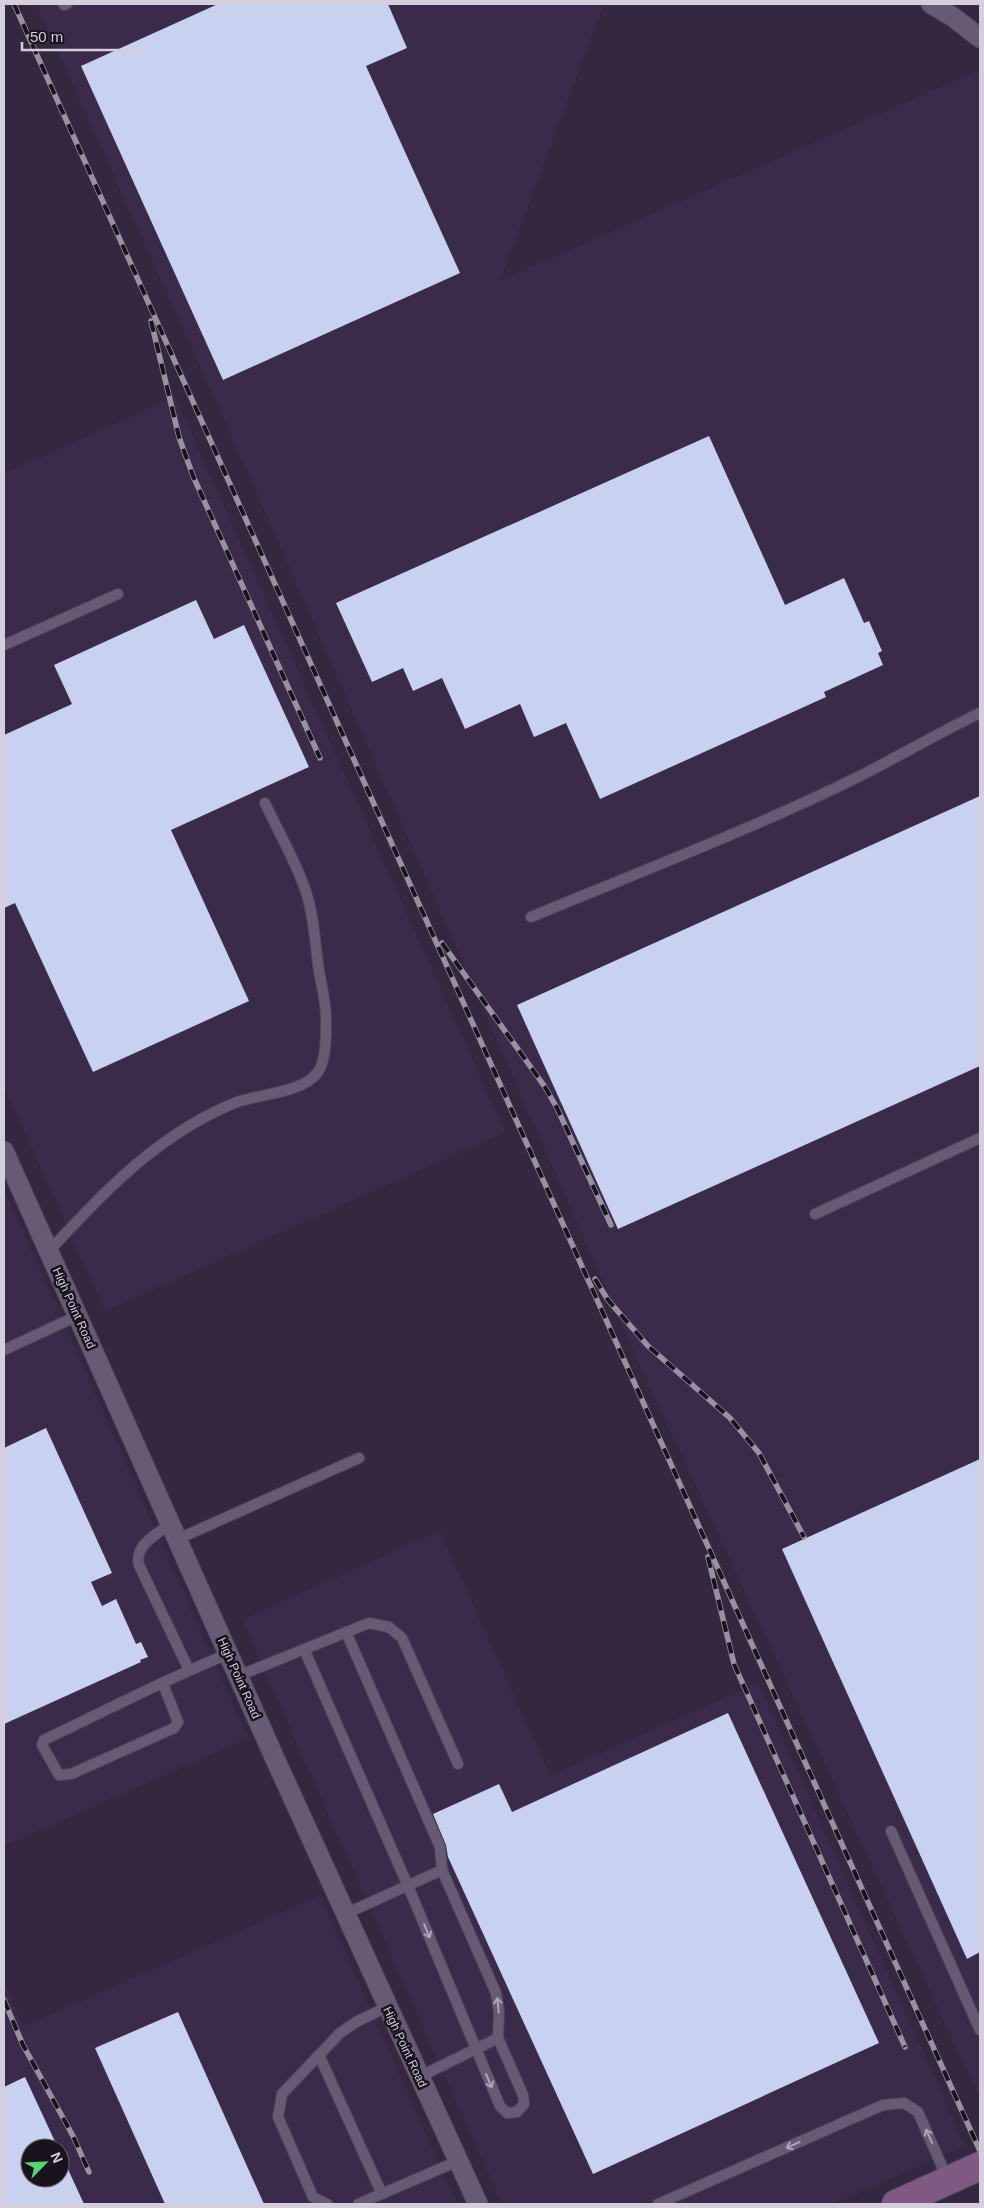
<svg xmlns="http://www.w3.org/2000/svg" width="984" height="2208" viewBox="0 0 984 2208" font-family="Arial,sans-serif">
<rect width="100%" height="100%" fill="#342840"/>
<g fill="#3b2b4a" fill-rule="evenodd">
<path d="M36,4H604L500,281L980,70V2099L632,1348L218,405Z"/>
<path d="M175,397L505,1132L105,1311L4,1086V474Z"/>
<path d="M4,1189L248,1738L4,1846Z"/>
<path d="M440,1531L550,1776L758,1683L965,2146L833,2204H502L242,1620Z"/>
<path d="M320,1896L457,2204H4V1980L23,2027ZM30,2148H60V2178H30Z"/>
</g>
<g fill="#c9d1f1">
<path d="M218,4H388L407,48L366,66L460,273L223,380L81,66Z"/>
<path d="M709,436L785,605L844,578L864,623L869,621L882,651L878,653L883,665L824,692L826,697L600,799L566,723L534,737L520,704L465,729L442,678L413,691L403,668L372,682L336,603Z"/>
<path d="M196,600L214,639L244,625L309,767L171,830L249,1001L93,1072L15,903L4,908V735L72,704L54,665Z"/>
<path d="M980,796V1066L618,1229L517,1005Z"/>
<path d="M46,1428L112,1573L91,1582L102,1606L116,1599L136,1644L141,1642L148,1657L140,1660L141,1662L4,1724V1448Z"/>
<path d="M980,1459V1952L967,1959L782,1549Z"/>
<path d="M728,1713L879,2043L593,2174L448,1857L446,1845L433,1814L499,1784L512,1812Z"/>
<path d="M178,2012L264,2204H165L95,2048Z"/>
<path d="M25,2077L58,2148H30V2178H60V2152L84,2204H4V2087Z"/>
</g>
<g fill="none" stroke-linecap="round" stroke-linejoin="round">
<g stroke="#4f4559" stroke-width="12">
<g id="service">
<path d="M64,5L67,4"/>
<path d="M4,645L118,594"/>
<path d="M531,917C639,872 750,830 856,778C898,757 938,733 980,713"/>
<path d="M815,1214L980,1138"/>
<path d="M49,1251C105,1191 159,1133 237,1102C259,1094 303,1093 318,1072C326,1060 326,1038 326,1024C327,1007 322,988 319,971C315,945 314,914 305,889C295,860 278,831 265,803"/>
<path d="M4,1350L77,1316"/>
<path d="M171,1523C156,1535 134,1545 139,1565L189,1670"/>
<path d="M178,1539L359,1458"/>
<path d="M304,1649L408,1886L500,2106L507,2113L517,2112L524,2104L523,2095L498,2038L499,2011L496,1993L442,1870"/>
<path d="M238,1676L369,1623L389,1627L402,1638L458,1764"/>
<path d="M163,1684L178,1722L174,1728L71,1774L59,1775L42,1745L44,1740C105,1711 166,1679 228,1654"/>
<path d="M891,1831L980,2030"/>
<path d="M345,1914L442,1870L440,1847L346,1632"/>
<path d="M319,2055L382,2194"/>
<path d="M419,2077L498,2038"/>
<path d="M327,2204L313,2197L278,2117L282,2094L340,2033L356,2022L387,2007"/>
<path d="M358,2204L458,2161"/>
<path d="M658,2204L883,2105L904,2103L918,2112L948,2180"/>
</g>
</g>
<g stroke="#4f4559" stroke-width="21">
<g id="minor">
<path d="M931,4L953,17L980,38"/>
<path d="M4,1151L276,1761L478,2204"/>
</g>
</g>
<g stroke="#4f4559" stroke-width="30">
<path id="secondary" d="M896,2204L980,2166"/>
</g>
<use href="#service" stroke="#675a75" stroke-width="10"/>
<use href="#minor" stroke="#675a75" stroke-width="19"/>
<use href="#secondary" stroke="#805982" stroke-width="28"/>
<g stroke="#9990a2" stroke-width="5.5">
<g id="rail">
<path d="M14,4L980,2151"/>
<path d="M151,321L179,437L193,476L320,758"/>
<path d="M442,943L545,1087L557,1108L611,1225"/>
<path d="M595,1279L608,1300L648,1346L730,1418L759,1453L804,1537"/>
<path d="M708,1557L734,1664L905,2047"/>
<path d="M4,2000L23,2045L73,2136L89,2172"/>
</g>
</g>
<use href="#rail" stroke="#19131e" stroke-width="4" stroke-dasharray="11" stroke-linecap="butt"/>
</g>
<defs><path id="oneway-shaft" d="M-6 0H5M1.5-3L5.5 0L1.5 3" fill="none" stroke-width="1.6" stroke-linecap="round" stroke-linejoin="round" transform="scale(1.25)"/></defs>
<g stroke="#aea5b9">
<use href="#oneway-shaft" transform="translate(427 1931) rotate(67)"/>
<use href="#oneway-shaft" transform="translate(498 2005) rotate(-96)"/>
<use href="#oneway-shaft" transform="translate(489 2081) rotate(67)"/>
<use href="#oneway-shaft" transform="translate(929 2136) rotate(-114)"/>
<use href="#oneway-shaft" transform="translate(793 2145) rotate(156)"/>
</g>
<g text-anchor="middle" stroke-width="5" stroke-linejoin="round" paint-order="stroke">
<g font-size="12" fill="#d5cedd" stroke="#19131e">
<text transform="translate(74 1308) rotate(66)" y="4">High Point Road</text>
<text transform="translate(239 1678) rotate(66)" y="4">High Point Road</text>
<text transform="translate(405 2047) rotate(65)" y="4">High Point Road</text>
</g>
</g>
<rect width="984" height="2208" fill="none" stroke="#d5cedd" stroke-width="10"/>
<g transform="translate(45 2163) rotate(66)"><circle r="24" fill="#19131e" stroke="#645e6a"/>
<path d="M0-4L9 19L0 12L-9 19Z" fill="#55d671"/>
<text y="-8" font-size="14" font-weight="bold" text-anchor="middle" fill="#d5cedd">N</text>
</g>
<path d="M22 42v8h124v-8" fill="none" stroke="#d5cedd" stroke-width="2.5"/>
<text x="30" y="42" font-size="15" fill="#d5cedd" stroke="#19131e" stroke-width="4" paint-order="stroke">50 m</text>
</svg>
